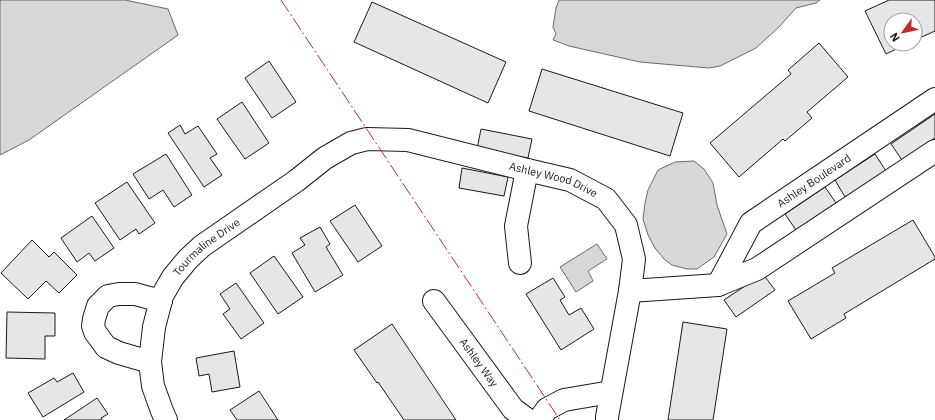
<svg xmlns="http://www.w3.org/2000/svg" width="935" height="420" viewBox="0 0 935 420" font-family="'IBM Plex Sans',sans-serif">
<rect width="100%" height="100%" fill="#fff"/>
<g fill="#d7d7d7" stroke="#6a6a6a">
<path d="M0,0H125L168,9L178,35L29,140L0,155Z"/>
<path d="M559,0H820L816,3L796,8L779,27L756,48L720,66L709,68L640,62L569,46L553,40L556,34L553,27L556,8Z"/>
<path d="M694,161L704,169L713,183L717,205L727,234L714,257L697,269H687L672,265L664,259L655,248L648,235L643,219L645,203L648,190L658,170L675,162Z"/>
<path d="M597,244L607,259L588,271L593,281L576,292L560,267Z"/>
</g>
<g fill="#e6e6e6" stroke="#1a1a1a">
<path d="M889,0H935V31L915,40V20H891V44H907L886,54L865,11Z"/>
<path d="M372,2L506,62L488,103L354,42Z"/>
<path d="M819,43L848,77L807,112L812,118L785,141L783,139L739,177L710,143L791,74L788,70Z"/>
<path d="M269,61L296,102L272,118L245,78Z"/>
<path d="M542,69L683,113L670,156L529,111Z"/>
<path d="M242,102L269,143L245,159L217,119Z"/>
<path d="M935,114V138L902,160L891,144Z"/>
<path d="M180,125L185,134L198,126L217,154L210,158L222,175L204,187L168,133Z"/>
<path d="M481,129L532,139L528,158L477,149Z"/>
<path d="M166,154L192,195L174,207L163,190L149,199L133,174Z"/>
<path d="M875,154L886,171L845,197L835,180Z"/>
<path d="M462,168L508,177L504,196L459,188Z"/>
<path d="M127,182L155,223L139,234L136,229L120,240L95,203Z"/>
<path d="M825,187L836,203L796,230L785,214Z"/>
<path d="M355,205L382,246L358,262L330,221Z"/>
<path d="M92,216L114,248L95,261L89,253L77,262L61,238Z"/>
<path d="M913,220L935,257V259L844,314L846,318L811,339L788,301L835,273L832,268Z"/>
<path d="M320,227L330,244L326,247L343,275L315,292L292,253L305,245L300,238Z"/>
<path d="M32,240L49,257L54,252L77,275L59,293L46,281L28,299L1,273Z"/>
<path d="M274,256L303,297L278,314L250,273Z"/>
<path d="M763,274L775,290L736,317L724,300Z"/>
<path d="M553,278L565,297L560,300L569,315L581,308L594,329L561,350L526,294Z"/>
<path d="M236,283L264,323L241,339L223,314L230,309L220,294Z"/>
<path d="M7,312L55,313V336H45V359L6,358Z"/>
<path d="M683,322L727,329L713,420H668Z"/>
<path d="M392,324L456,420H404L378,382L377,383L354,350Z"/>
<path d="M234,351L240,387L212,392L209,374L199,376L196,358Z"/>
<path d="M73,373L84,392L43,417L28,393L54,378L57,382Z"/>
<path d="M259,391L278,420H237L230,410Z"/>
<path d="M97,398L108,414L101,418L102,420H64Z"/>
</g>
<g fill="none" stroke-linecap="round" stroke-linejoin="round">
<g stroke="#1a1a1a" stroke-width="24">
<g id="minor">
<path d="M520,263L518,245L516,226L527,170"/>
<path id="s1" d="M718,285L751,223L935,99"/>
<path d="M630,291L718,285L757,269L935,151"/>
<path id="s2" d="M434,301L513,409L528,420"/>
<path d="M150,362L119,353L106,347L95,332L93,326L94,319L98,306L108,296L119,294H135L161,301"/>
<path id="s3" d="M166,420L162,411L153,386L150,362L154,327L162,296L173,277L188,259L202,246L296,181L325,158L351,143L367,139L408,140L527,170L570,180L606,199L626,225L634,259L630,291L607,417V420"/>
<path d="M539,420L547,409L564,400L611,392"/>
</g>
</g>
<use href="#minor" stroke="#fff" stroke-width="22"/>
<path stroke="#c62828" stroke-width="1" stroke-dasharray="14 3 2 3" stroke-linecap="butt" d="M281,0L560,420"/>
</g>
<g text-anchor="middle" stroke-width="3" stroke-linejoin="round" paint-order="stroke">
<g font-size="11" fill="#1a1a1a" stroke="#fff">
<text dy="4" stroke="none"><textPath href="#s3" startOffset="582">Ashley Wood Drive</textPath></text>
<text dy="4" stroke="none"><textPath href="#s1" startOffset="146">Ashley Boulevard</textPath></text>
<text dy="4" stroke="none"><textPath href="#s3" startOffset="195">Tourmaline Drive</textPath></text>
<text dy="4" stroke="none"><textPath href="#s2" startOffset="76">Ashley Way</textPath></text>
</g>
</g>
<g transform="translate(903 32) rotate(237)"><circle r="19" fill="#ffffff" stroke="#a3a3a3"/>
<path d="M0-3L7 15L0 10L-7 15Z" fill="#c62828"/>
<text y="-6" font-size="11" font-weight="bold" text-anchor="middle" fill="#1a1a1a">N</text>
</g>
</svg>
